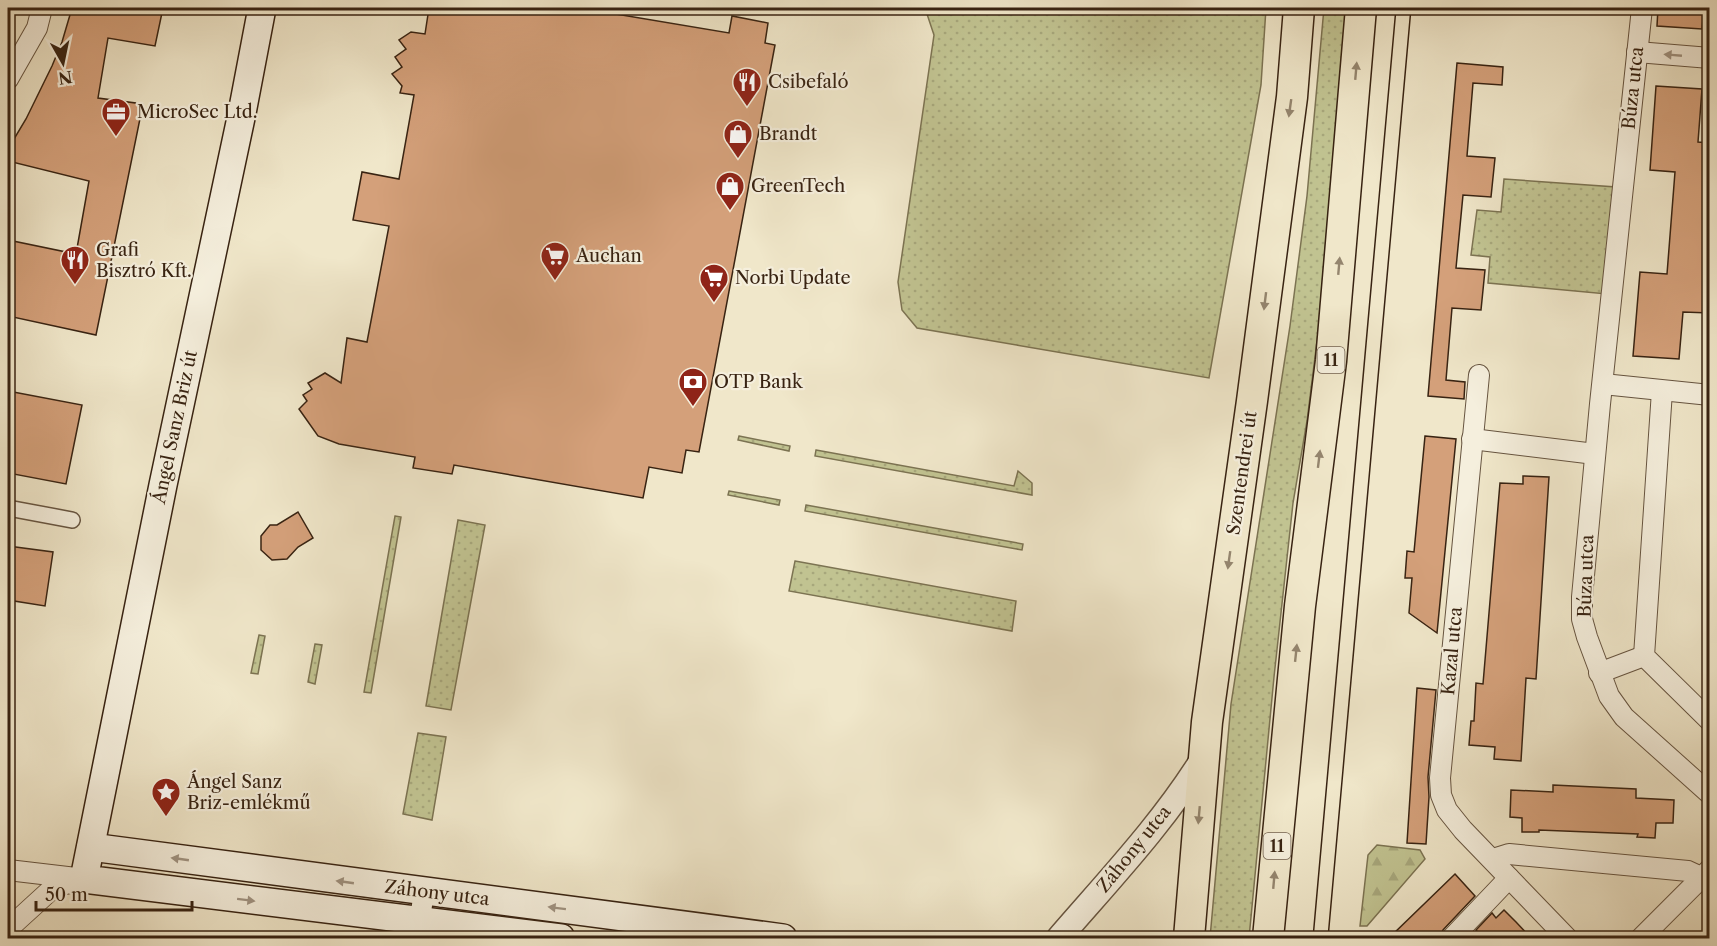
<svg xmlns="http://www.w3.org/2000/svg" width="1717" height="946" viewBox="0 0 1717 946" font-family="'Libre Caslon Text',serif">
<defs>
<pattern id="grass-dots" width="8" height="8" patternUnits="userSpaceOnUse" patternTransform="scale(1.5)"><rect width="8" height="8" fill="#c1c391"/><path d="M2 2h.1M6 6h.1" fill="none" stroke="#a7a77c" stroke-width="1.8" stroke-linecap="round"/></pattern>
<pattern id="forest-firs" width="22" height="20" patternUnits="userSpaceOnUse" patternTransform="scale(1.5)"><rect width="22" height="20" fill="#c1c391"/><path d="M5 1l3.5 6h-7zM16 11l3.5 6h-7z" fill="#a7a77c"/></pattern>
</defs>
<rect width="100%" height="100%" fill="#f0e7ca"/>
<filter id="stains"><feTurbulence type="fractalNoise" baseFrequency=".00333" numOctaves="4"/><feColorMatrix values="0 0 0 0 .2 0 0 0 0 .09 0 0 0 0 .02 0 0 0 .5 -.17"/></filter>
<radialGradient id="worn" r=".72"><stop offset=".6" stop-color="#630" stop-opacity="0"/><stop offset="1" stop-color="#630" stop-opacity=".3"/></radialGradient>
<g fill="url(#grass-dots)" stroke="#7c7352" stroke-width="1.5">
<path d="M925,8H1266L1261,85L1209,378L917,328L902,310L898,282L934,35Z"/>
<path d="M1324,8H1346L1318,333L1307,421L1293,503L1274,677L1249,938H1210L1231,704L1290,326L1307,196Z"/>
<path d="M1504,179L1616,187L1607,294L1488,283L1490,257L1471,255L1477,210L1501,212Z"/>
<path d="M739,436L790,446L789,451L738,440Z"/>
<path d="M816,450L1014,486L1018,471L1032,483V495L815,456Z"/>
<path d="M729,491L780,500L779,505L728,495Z"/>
<path d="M806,505L1023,544L1022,550L805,511Z"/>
<path d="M395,516L401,517L371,693L364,692Z"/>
<path d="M458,520L485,525L451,710L426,706Z"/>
<path d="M795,561L1016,601L1012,631L789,591Z"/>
<path d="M259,635L265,636L258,674L251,673Z"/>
<path d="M315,644L322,645L315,684L308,682Z"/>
<path d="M418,733L446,737L432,820L403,814Z"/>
</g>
<path fill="url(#forest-firs)" stroke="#7c7352" stroke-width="1.5" d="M1377,845L1420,850L1425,859L1367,926H1360L1368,855Z"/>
<g fill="#d4a07a" stroke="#382312" stroke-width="1.5">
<path d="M72,8H163L155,46L108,38L98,98L143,104L96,335L8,316V240L76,254L89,181L8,161V149L26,119L52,66L62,42Z"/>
<path d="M429,8H580L729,33L732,16L768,23L765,43L775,45L699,452L686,450L682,473L649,467L643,498L454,465L452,474L413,468L415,457L339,444L318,436L299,409L307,401L303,395L312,389L308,383L325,373L341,383L347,338L367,342L389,226L353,220L362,172L399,179L414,95L400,93L402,86L392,74L402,67L395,57L406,49L399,40L411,32L425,34Z"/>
<path d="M1658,8H1704L1702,29L1657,26Z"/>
<path d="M1457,63L1503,67L1502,85L1473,83L1467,156L1495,158L1491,197L1463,195L1456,268L1485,270L1481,310L1452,308L1446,380L1465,382L1464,399L1428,396Z"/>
<path d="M1656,86L1702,89L1698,142L1710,143V313L1683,312L1679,359L1633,356L1640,272L1667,274L1675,172L1650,170Z"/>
<path d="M8,391L82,405L66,484L8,473Z"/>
<path d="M1425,436L1456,439L1437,633L1409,613L1412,578H1405L1407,551L1414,552Z"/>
<path d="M1523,476L1549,477L1536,679L1526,678L1521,761L1494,759L1495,747L1469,745L1471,721H1474L1476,683L1483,684L1500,483L1523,484Z"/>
<path d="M298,512L313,538L298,547L287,559L272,560L261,550V536L270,525H277Z"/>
<path d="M8,546L53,552L45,606L8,600Z"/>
<path d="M1417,688L1436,690L1428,777L1429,797L1426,844L1407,843Z"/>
<path d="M1553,785L1636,789V798L1674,800L1673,823H1656L1655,838L1637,837L1638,834L1539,830V832H1522V818L1510,817L1511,790L1553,792Z"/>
<path d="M1455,874L1475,896L1443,930L1440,937L1388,939Z"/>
<path d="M1504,910L1516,922L1532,939H1484L1476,930L1492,913L1496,918Z"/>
</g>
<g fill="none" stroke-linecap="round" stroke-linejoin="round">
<g stroke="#665440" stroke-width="18">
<path id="pedestrian" d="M8,508L72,520"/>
</g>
<g stroke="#665440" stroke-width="22">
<g id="minor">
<path d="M1642,8L1600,404L1582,597V619L1587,637L1609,696L1624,717L1710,794"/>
<path d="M1637,52L1710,58"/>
<path d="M8,79L37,28L42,8"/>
<path d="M1479,375L1440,778L1441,795L1447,810L1463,830L1567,938"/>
<path d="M1603,384L1710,395"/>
<path d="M1662,391L1644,656L1710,721"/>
<path d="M1472,439L1595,454"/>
<path d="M1599,673L1644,656"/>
<path d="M1493,859L1509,854L1688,871L1701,877"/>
<path d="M8,870L76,878"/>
<path d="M8,929L54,887L84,879"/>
<path d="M417,938L424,892"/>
<path d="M1452,938L1509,878"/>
<path d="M1641,938L1710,869"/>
</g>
</g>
<g stroke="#665440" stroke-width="27">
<path id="tertiary" d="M1059,938C1109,880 1164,822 1204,757"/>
</g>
<g stroke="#382312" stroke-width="30">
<g id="secondary">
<path d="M262,8L242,113L163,485L84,879L561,938"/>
<path d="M91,847L783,938"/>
</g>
</g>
<g stroke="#382312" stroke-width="33">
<g id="primary">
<path d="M1189,938L1207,722L1252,401L1292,97L1299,8"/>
<path d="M1268,938L1300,606L1331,361L1361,8"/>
</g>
</g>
<use href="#pedestrian" stroke="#f5efdd" stroke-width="15"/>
<use href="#minor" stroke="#f5efdd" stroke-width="20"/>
<use href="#tertiary" stroke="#f5efdd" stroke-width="24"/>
<use href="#secondary" stroke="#f5efdd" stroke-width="27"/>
<use href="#primary" stroke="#f0e7ca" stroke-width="30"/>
<g stroke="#382312" stroke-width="1.5">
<path d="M1313,938L1396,8"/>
<path d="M1328,938L1411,8"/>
</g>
</g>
<defs><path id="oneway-solid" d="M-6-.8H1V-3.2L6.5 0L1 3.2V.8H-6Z" transform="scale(1.5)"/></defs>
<g fill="#a09382">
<use href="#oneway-solid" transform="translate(1673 55) rotate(-175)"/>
<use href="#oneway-solid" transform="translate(180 859) rotate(-172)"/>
<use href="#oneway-solid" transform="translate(345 882) rotate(-172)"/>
<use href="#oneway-solid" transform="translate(246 900) rotate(7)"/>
<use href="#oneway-solid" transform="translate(557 908) rotate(-173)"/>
</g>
<g fill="#94856e">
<use href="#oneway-solid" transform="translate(1356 71) rotate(-85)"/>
<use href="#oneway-solid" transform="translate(1290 108) rotate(98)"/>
<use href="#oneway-solid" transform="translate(1339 266) rotate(-85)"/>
<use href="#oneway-solid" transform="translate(1265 301) rotate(97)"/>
<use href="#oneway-solid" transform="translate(1319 459) rotate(-83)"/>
<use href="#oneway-solid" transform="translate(1229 560) rotate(98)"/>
<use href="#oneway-solid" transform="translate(1296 653) rotate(-84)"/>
<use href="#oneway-solid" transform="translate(1199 815) rotate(95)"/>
<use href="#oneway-solid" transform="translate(1274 880) rotate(-85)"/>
</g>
<defs>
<g id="restaurant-pin" transform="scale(1.5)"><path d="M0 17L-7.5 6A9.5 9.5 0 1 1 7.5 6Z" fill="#8f2418" stroke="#f5efdd"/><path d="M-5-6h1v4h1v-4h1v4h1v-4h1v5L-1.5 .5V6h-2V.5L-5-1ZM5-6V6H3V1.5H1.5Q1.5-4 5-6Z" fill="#fff"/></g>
<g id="office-pin" transform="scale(1.5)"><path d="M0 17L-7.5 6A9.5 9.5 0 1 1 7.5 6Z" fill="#8f2418" stroke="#f5efdd"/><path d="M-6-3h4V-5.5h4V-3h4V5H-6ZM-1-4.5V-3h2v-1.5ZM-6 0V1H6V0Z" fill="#fff"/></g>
<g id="shop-pin" transform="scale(1.5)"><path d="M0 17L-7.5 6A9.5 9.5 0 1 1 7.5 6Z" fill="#8f2418" stroke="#f5efdd"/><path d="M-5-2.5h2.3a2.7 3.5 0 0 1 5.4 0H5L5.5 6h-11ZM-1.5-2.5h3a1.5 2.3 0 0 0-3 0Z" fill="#fff"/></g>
<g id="supermarket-pin" transform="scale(1.5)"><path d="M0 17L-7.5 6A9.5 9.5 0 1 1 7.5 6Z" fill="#8f2418" stroke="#f5efdd"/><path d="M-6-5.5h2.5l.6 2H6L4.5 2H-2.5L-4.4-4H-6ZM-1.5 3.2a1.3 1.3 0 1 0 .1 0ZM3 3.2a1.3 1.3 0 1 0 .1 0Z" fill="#fff"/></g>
<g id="bank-pin" transform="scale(1.5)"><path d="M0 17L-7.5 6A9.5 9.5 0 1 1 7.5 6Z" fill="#8f2418" stroke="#f5efdd"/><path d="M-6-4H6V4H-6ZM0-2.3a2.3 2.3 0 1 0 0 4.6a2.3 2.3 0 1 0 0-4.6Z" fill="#fff"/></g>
<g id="sight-pin" transform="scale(1.5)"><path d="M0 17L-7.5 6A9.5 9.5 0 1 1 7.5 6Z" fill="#8f2418" stroke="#f5efdd"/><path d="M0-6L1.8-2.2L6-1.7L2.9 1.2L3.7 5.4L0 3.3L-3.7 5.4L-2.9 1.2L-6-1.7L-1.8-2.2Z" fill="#fff"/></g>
</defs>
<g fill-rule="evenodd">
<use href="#restaurant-pin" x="747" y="82"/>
<use href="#office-pin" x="116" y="112"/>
<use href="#shop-pin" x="738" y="134"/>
<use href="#shop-pin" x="730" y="186"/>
<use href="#supermarket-pin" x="555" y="256"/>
<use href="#restaurant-pin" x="75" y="260"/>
<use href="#supermarket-pin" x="714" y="278"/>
<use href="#bank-pin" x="693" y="382"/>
<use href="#sight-pin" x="166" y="792"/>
</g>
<g text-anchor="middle" stroke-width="4.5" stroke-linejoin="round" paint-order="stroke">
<g fill="#f5efdd" stroke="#71604f" stroke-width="1.5">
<rect x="1317.5" y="347" width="27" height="26" rx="4.5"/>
<rect x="1263.5" y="833" width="27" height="26" rx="4.5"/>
</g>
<g font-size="16" font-weight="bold" fill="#382312">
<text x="1331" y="366">11</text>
<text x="1277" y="852">11</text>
</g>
<g font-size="18" fill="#382312" stroke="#f5efdd" text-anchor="start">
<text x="768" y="88">Csibefaló</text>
<text x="137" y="118">MicroSec Ltd.</text>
<text x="759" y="140">Brandt</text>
<text x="751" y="192">GreenTech</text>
<text x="96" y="256">Grafi<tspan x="96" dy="21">Bisztró Kft.</tspan></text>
<text x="576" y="262">Auchan</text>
<text x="735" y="284">Norbi Update</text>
<text x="714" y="388">OTP Bank</text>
<text x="187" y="788">Ángel Sanz<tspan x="187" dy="21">Briz-emlékmű</tspan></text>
</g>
<g font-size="18" fill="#382312" stroke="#f5efdd">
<text transform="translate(1633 88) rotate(-84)" y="6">Búza utca</text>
<text transform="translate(175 427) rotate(-78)" y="6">Ángel Sanz Briz út</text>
<text transform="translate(1242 473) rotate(-82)" y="6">Szentendrei út</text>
<text transform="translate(1586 576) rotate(-88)" y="6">Búza utca</text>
<text transform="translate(1452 651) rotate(-85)" y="6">Kazal utca</text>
<text transform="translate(1134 849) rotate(-51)" y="6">Záhony utca</text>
<text transform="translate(437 893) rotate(7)" y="6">Záhony utca</text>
</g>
</g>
<rect width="1717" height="946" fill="none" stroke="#f0e7ca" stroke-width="30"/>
<rect x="9" y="9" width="1699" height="928" fill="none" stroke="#382312" stroke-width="3"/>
<rect x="15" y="15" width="1687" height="916" fill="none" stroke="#382312" stroke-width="1.5"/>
<g transform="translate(63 63) rotate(171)" stroke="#f5efdd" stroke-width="4.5" paint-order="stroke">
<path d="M0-4.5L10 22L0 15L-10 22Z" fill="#382312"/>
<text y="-9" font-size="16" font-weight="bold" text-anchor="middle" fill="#382312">N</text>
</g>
<path d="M36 901v9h156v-9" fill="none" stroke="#382312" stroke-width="3"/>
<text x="45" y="901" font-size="18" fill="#382312" stroke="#f5efdd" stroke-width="4.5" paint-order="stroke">50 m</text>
<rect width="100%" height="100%" filter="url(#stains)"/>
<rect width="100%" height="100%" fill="url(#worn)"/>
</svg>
